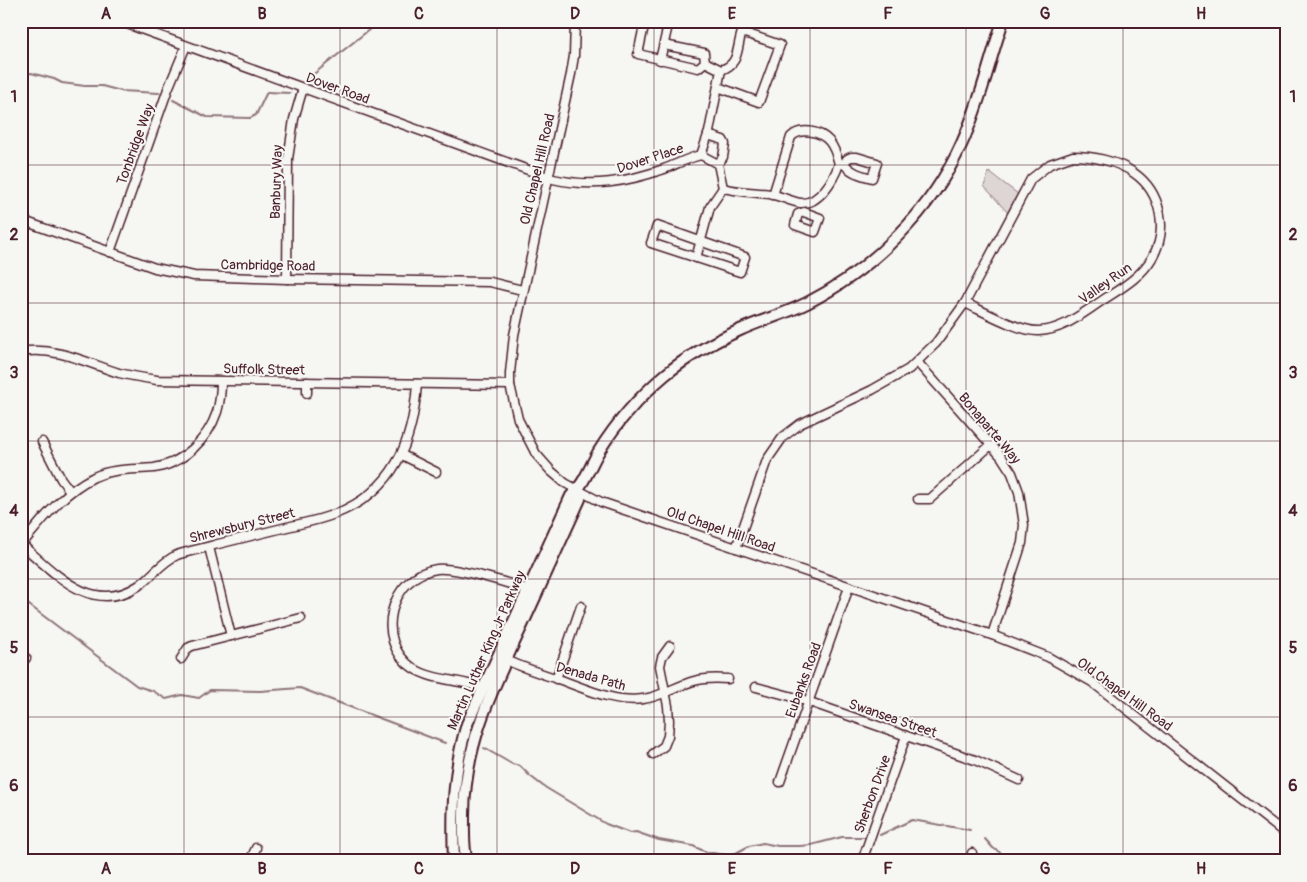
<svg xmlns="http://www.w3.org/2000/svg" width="1307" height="882" viewBox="0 0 1307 882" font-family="Pangolin,sans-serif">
<rect width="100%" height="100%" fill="#f6f6f2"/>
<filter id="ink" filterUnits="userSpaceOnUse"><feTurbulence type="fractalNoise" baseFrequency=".02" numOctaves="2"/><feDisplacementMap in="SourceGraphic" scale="10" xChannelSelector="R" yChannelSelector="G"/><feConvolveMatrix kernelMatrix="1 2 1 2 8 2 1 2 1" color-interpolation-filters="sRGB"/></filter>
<g filter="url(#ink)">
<path fill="#ddd6d5" stroke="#947a80" d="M989,172L1018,194L1008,213L984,186Z"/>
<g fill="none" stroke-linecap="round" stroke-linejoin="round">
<g stroke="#8e747a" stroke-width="2">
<path d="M21,75L31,73L54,79L62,83L85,86H102L121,91L159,93"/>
<path d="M305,81L380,21"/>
<path d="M173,100L207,117L250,118L256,115L267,92L290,93"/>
<path d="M21,599L137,686L153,691L166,699L182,695L199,698L210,690L260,691L300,688L445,743"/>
<path d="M484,748L512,764L520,766L530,776L543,786L606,824L630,833L636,832L659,840L693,846L706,852L726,855L736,853L749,846L763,843L778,846H800L811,845L842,837H866"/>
<path d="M880,835L912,820L970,830"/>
<path d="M985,839L993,848L1013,861"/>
</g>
<g stroke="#4a1f2b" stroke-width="11">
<g id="minor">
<path d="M119,21L553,179C592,188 627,182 664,169C677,164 688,158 701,155L718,164L723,188"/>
<path d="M575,21L574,56L571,74L514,335L510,373V385L518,419L536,454L551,471L565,483L601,502L992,635L1048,657L1092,682L1286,834"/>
<path d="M645,21L638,54L698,68L705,62L704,53L664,45"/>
<path d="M21,25L23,21"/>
<path d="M660,60L669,21"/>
<path d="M705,62L721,70C740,64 736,49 742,32L780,45L759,102L718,87"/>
<path d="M708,135L723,140L725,144L723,157L718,164"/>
<path d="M701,155L709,132L721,70"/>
<path d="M1073,156C1092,156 1118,161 1134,173C1161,192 1169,230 1152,258C1140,279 1116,291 1097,304C1079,316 1061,330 1039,331C1020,332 983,311 965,303L1031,179L1050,164Z"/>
<path d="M851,157H857L877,163L872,178C861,175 852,173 844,164L847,159Z"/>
<path d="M723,188C738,192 754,192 770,194C780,196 790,201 800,203C819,205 834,179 839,164H844"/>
<path d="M773,195L791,137C800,127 820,131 829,141C834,147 837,156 839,164"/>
<path d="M804,212L820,218L815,232L795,225L798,214Z"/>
<path d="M21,220L155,268L194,276L287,279L490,282L522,290"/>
<path d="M657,226L745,257L740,272L651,243Z"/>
<path d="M110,252L168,89L186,46"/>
<path d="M696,258L710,207L723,188"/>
<path d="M287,279L288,159L294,119L303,88"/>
<path d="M21,352C56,346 87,363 119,373C132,376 144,378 157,380L510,385"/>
<path d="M917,362L1001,456L1012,473L1019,492L1024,525L1022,543L992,635"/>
<path d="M307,393V382"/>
<path d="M42,442L61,479L70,491"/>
<path d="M402,455L436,472"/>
<path d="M918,499H930L991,445"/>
<path d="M21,544C54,572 91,616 138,586C152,577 161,562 177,555C189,551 201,549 214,545C238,539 263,533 287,527C303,523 320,520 335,514C394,491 413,443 417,384"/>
<path d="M22,544C43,519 63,492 94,477C114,468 133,470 154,468C183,464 208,439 217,412C220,402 221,392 221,381"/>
<path d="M209,547L231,636"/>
<path d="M736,548L767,460L783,437L800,424L872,390L909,369L936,343L965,303"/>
<path d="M181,659L188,648L192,646L301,618"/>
<path d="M506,660C524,668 542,674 561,680C586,689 615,703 643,699C661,697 676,686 694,681C705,678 717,678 728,679"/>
<path d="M21,663L26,658"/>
<path d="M556,679L581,606"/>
<path d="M756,687L801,699L975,760L1019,780"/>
<path d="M482,688C459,679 433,681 413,668C373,641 390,575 437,569C454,567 511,583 526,590"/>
<path d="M653,754L664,746L668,736L669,721L668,706L660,666L662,657L670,646"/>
<path d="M780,782L849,587"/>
<path d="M21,855L37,861"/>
<path d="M467,860L478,861"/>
<path d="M250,861L256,848"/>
<path d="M862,861L906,736"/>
<path d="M970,861L972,853"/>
</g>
</g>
<g stroke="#4a1f2b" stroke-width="14">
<g id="major">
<path d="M454,861C452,812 453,771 467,724L571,496C584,485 590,466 599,451C617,422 639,397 665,375C688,356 713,342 740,330C762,320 785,314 807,303C872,270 932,211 962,143C980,104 989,62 1003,21"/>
<path d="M467,861C463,848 464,833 464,819C463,744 495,684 526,617C544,578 562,539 580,499L578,490"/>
</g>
</g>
<use href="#minor" stroke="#f6f6f2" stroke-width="8"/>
<use href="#major" stroke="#f6f6f2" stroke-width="10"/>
</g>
</g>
<path fill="none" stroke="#4a1f2b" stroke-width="1" stroke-opacity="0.55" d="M184,21V861M340,21V861M497,21V861M654,21V861M810,21V861M966,21V861M1123,21V861M21,165H1286M21,303H1286M21,441H1286M21,579H1286M21,717H1286"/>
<g text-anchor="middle" stroke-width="4" stroke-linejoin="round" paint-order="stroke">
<g font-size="14" fill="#4a1f2b" stroke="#f6f6f2">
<text transform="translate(338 88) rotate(20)" y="5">Dover Road</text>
<text transform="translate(135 144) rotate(-70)" y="5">Tonbridge Way</text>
<text transform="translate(650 158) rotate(-18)" y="5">Dover Place</text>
<text transform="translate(537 169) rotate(-77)" y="5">Old Chapel Hill Road</text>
<text transform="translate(276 182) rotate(-88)" y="5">Banbury Way</text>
<text transform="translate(268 265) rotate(1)" y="5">Cambridge Road</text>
<text transform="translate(1105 283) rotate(-35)" y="5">Valley Run</text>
<text transform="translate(264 369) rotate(1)" y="5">Suffolk Street</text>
<text transform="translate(990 428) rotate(50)" y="5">Bonaparte Way</text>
<text transform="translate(242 525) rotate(-14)" y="5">Shrewsbury Street</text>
<text transform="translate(721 529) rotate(19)" y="5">Old Chapel Hill Road</text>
<text transform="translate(486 650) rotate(-66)" y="5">Martin Luther King Jr Parkway</text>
<text transform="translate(591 676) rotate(16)" y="5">Denada Path</text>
<text transform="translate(803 680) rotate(-70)" y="5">Eubanks Road</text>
<text transform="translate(1125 694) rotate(36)" y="5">Old Chapel Hill Road</text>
<text transform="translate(893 718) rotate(19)" y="5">Swansea Street</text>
<text transform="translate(872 794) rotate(-70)" y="5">Sherbon Drive</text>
</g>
</g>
<rect width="1307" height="882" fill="none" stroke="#f6f6f2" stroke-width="55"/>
<rect x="28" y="28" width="1252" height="826" fill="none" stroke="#4a1f2b" stroke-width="2"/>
<g font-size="16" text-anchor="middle" font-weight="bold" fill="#4a1f2b">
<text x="106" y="19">A</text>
<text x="262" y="19">B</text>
<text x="419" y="19">C</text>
<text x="575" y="19">D</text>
<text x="732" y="19">E</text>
<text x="888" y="19">F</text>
<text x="1045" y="19">G</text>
<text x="1201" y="19">H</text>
<text x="14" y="102">1</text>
<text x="1293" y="102">1</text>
<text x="14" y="240">2</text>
<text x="1293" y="240">2</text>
<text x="14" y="378">3</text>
<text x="1293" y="378">3</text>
<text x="14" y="516">4</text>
<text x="1293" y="516">4</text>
<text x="14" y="653">5</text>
<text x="1293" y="653">5</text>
<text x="14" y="791">6</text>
<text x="1293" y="791">6</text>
<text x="106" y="874">A</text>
<text x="262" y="874">B</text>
<text x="419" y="874">C</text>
<text x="575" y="874">D</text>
<text x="732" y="874">E</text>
<text x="888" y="874">F</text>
<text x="1045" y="874">G</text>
<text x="1201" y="874">H</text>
</g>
</svg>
